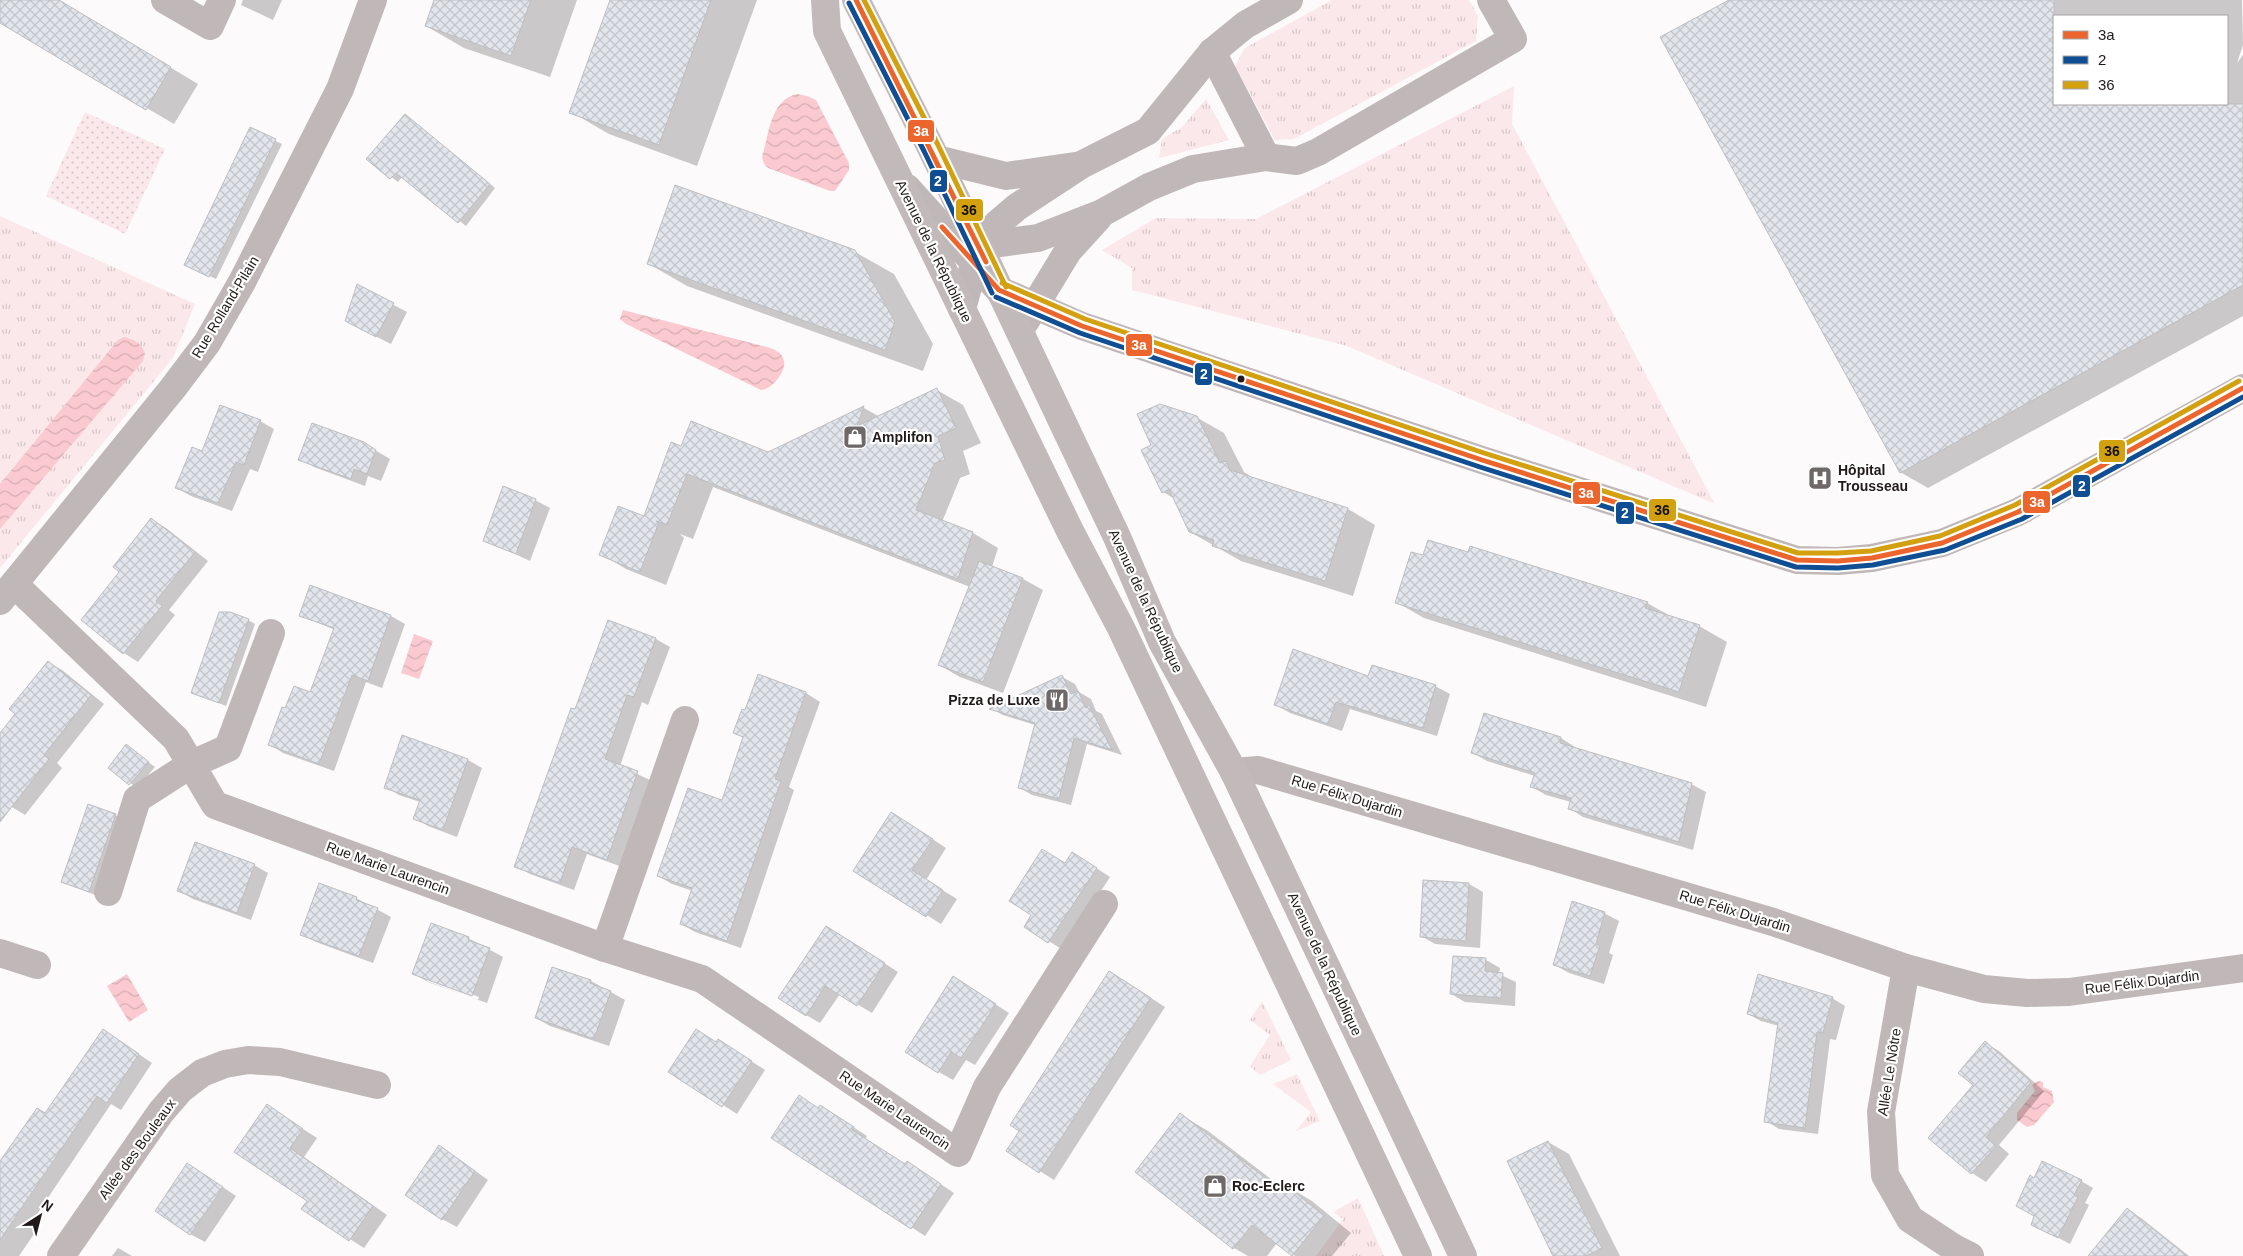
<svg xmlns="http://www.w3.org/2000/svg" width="2243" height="1256" viewBox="0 0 2243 1256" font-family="Helvetica,sans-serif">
<defs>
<pattern id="grass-tufts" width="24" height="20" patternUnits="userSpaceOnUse" patternTransform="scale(1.25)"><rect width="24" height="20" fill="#fbe8ea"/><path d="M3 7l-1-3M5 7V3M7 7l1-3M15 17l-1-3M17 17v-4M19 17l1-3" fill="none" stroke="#d7c6c8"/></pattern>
<pattern id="park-dots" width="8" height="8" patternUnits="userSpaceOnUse" patternTransform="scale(1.25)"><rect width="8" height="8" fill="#fbe8ea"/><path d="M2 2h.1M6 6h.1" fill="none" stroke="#d7c6c8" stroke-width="1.8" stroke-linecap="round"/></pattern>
<pattern id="water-waves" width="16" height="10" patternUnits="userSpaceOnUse" patternTransform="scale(1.25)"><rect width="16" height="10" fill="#facad0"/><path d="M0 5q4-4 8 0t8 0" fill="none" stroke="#d6adb2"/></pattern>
<pattern id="building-cross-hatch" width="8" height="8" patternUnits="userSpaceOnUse" patternTransform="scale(1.25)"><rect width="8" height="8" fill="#e2e6ec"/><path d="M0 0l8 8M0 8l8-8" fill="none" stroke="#c2c5ca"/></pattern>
</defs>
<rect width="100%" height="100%" fill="#fdfafb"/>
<g fill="url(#grass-tufts)">
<path d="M1332,0H1469L1478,16L1476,41L1294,139L1275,140L1235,66L1245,48Z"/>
<path d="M1514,86L1512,124L1715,504L1347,346L1132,290V268L1102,250L1156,218L1256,219Z"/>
<path d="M1206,99L1229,140L1159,158L1162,139L1182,127Z"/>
<path d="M0,216L195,304L173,358L0,568Z"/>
<path d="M1262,1001L1291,1060L1260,1075L1250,1066L1270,1035L1250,1020Z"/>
<path d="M1297,1074L1320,1121L1296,1131L1311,1112L1273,1084Z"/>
<path d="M1358,1198L1384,1256H1316L1343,1219L1333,1212Z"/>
</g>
<path fill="url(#park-dots)" d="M85,112L165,149L125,234L46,196Z"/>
<g fill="url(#water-waves)">
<path d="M797,94L807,96L816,100L849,163V170L835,191H830L768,168L764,164L762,157C769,134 770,100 797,94Z"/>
<path d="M623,310L767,347C773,349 780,351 783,358C789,369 772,390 761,390L626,324L620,319Z"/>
<path d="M124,337C135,340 140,342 145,353L143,361L0,529V484L118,340Z"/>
<path d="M414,634L433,641L419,679L401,673Z"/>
<path d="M127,974L148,1010L129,1022L107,986Z"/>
<path d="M2038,1081L2043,1082V1087L2052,1091L2054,1102L2034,1125L2027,1127L2017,1120V1113L2035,1091L2032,1085Z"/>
</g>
<g fill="#0003" fill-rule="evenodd">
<path d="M0,0H58L198,84L174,124L0,22Z"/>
<path d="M243,0H282L273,20L241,5Z"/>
<path d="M435,0H577L550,77L464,48L426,26Z"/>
<path d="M611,0H757L697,166L609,134L571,112Z"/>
<path d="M1731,0H2242L2243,45L2237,63L2243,55V316L1928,488L1900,472ZM2054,16H2227V104H2054Z"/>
<path d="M405,116L495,188L466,226L403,176L398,182L368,159Z"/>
<path d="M250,129L282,144L216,279L193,268Z"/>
<path d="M855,252L894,274L933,344L923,371L687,286L649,264Z"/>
<path d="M358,286L407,312L391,344L361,329Z"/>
<path d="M937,390L963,405L981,443L963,451L970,474L960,478L942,522L973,533L998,548L992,567L1023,579L1043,590L1003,693L960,677L939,665L970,587L713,487L693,539L680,534L684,538L666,585L626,569L601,554L644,517L682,448L768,453L864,408L880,417Z"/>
<path d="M1196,417L1224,433L1244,472L1253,478L1348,509L1375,525L1353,596L1241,561L1190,532L1175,499L1163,492L1153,445Z"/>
<path d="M260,421L274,429L258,472L250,469L232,511L191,496L177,488L203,452Z"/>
<path d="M363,443L390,459L381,481L368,476L365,486L314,467L300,459Z"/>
<path d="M535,500L550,508L530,561L485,540Z"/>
<path d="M152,520L166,528L208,561L169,610L175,615L138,662L124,653L82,620L121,572Z"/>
<path d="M1396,602L1647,603L1674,618L1699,626L1727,642L1706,707L1424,618Z"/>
<path d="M300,615L391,616L405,624L382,688L366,682L334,771L283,753L269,744L286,710L311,694L335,630Z"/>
<path d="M248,620L255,624L226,706L192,692Z"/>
<path d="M609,622L656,639L670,647L648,705L642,702L620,766L652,781L622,867L587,854L574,890L530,874L516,866Z"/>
<path d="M48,662L62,670L104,704L57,763L62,768L25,815L12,807L0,806V735L17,714Z"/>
<path d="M759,676L806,693L820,702L789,787L794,790L741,948L695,932L681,924L693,891L672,884L658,876L723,801L744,738L735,732L746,712Z"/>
<path d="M1062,677L1075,684L1079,692L1091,699L1096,711L1102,714L1122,755L1087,744L1071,805L1032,795L1020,788L1035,725L1003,715L992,709Z"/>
<path d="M1369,678L1435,686L1450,694L1437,736L1350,709L1342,731L1290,713L1276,705Z"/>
<path d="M1485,715L1561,738L1575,747L1574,749L1691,784L1706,792L1693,850L1583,817L1569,808L1571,802L1546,795L1532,787L1535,776L1487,761L1473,753Z"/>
<path d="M403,737L468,760L482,768L457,837L428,826L415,818L420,802L399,795L386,787Z"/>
<path d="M126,746L155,767L137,788L109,767Z"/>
<path d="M115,815L122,819L95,895L63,882Z"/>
<path d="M905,821L946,848L926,880L957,899L941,924L855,870Z"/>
<path d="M1087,862L1110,877L1063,950L1026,927L1065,865Z"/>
<path d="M254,865L268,873L251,920L193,899L179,891Z"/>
<path d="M1469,884L1483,892L1480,948L1435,944L1421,936Z"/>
<path d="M356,898L391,917L373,963L316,942L302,934Z"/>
<path d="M1604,913L1619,921L1609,953L1613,955L1604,984L1569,973L1555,965Z"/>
<path d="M841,935L898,972L872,1013L840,994L820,1023L806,1015Z"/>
<path d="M468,938L503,957L487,1003L428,982L414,974ZM427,978L479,997L478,1000L427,981Z"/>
<path d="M1486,960L1500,968L1499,974L1516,982L1515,1006L1465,1002L1451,994Z"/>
<path d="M553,968L591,981L625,1000L609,1046L550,1026L536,1018Z"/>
<path d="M1123,980L1165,1007L1054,1180L1008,1151Z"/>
<path d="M967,986L1009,1013L975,1065L966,1060L953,1080L939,1072Z"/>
<path d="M1832,998L1845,1006L1836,1040L1830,1039L1818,1134L1779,1129L1766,1121L1779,1026L1761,1021L1748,1014Z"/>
<path d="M103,1030L152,1063L121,1110L111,1104L31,1223L38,1228L19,1256H0V1183Z"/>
<path d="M718,1040L765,1070L737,1114L670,1071Z"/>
<path d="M1985,1043L1999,1051L2044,1091L1999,1145L2009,1154L1986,1182L1972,1173L1930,1138L1974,1085Z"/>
<path d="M267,1106L317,1138L304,1157L387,1215L364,1248L303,1209L308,1200Z"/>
<path d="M821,1106L867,1136L865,1139L905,1165L921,1171L954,1193L925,1236L773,1137Z"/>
<path d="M1181,1115L1208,1131L1283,1188L1285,1185L1312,1201L1351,1233L1332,1256H1295L1277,1243L1267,1256H1248L1234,1248L1136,1172Z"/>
<path d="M1548,1142L1569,1154L1620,1256H1555Z"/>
<path d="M453,1155L488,1180L457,1227L442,1219Z"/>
<path d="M202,1173L236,1196L205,1242L190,1234Z"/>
<path d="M2034,1179L2081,1181L2093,1188L2085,1203L2089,1205L2070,1244L2045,1231Z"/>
<path d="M2127,1210L2141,1218L2189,1256H2117Z"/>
<path d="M118,1248L132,1256H112Z"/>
</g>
<g fill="url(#building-cross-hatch)" stroke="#bdbec1">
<path d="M0,0H59L171,67L146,110L0,23Z"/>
<path d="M434,0H531L511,56L425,26Z"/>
<path d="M610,0H711L659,145L569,113Z"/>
<path d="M1729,0H2054V104H2243V285L1900,473L1660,37Z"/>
<path d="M405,114L490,184L458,223L396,173L390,179L366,159Z"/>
<path d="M250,127L276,139L209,277L184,265Z"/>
<path d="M675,185L855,250L895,322L885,350L647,264Z"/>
<path d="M357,284L394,303L376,337L345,321Z"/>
<path d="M937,388L956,428L938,436L945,460L935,463L916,510L973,532L958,579L687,474L667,525L656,521L659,522L640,572L599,555L618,506L644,516L671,442L681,446L691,421L768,452L864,406L857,426Z"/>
<path d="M1160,404L1197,416L1220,463L1226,461L1230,470L1348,508L1325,581L1212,546L1214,540L1189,532L1169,489L1162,493L1141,450L1151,445L1137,414Z"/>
<path d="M220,405L261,420L244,465L236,462L218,503L175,488L192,447L202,451Z"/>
<path d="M312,423L364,442L376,450L367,474L354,469L351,479L298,460Z"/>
<path d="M503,486L536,499L516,554L483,541Z"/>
<path d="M151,518L195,552L156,601L162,606L123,654L81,620L119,572L113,567Z"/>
<path d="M1428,540L1468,552L1470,546L1648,602L1645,608L1700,625L1679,692L1395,603L1411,552L1423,555Z"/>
<path d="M979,561L1023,578L983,682L938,665Z"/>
<path d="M310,585L391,615L368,681L352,675L319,764L268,745L282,707L285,708L294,686L310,692L334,628L299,616Z"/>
<path d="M219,612H230L249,619L219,703L191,693Z"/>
<path d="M608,620L656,638L634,697L627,695L605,759L638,771L607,860L572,847L560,883L514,867L571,708L575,709Z"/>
<path d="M1293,649L1368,676L1372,665L1436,685L1423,728L1336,702L1328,724L1274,705Z"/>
<path d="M48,661L91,695L44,755L49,759L0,822V733L15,714L9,709Z"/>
<path d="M758,674L806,692L775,779L781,781L727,941L680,924L692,888L657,876L688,788L722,800L743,737L733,733L742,709L745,710Z"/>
<path d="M1062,675L1071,694L1078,691L1086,708L1089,705L1112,750L1074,738L1059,799L1018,788L1035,723L989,709Z"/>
<path d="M1484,713L1561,737L1560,743L1692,783L1679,842L1568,809L1571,798L1530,787L1535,773L1471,753Z"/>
<path d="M402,735L468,759L443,830L413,819L420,800L384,788Z"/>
<path d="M126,744L149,762L129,785L108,768Z"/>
<path d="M88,804L116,814L89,892L61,882Z"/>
<path d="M891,812L933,839L912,870L943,890L926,917L853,871Z"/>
<path d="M195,842L255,864L237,913L177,891Z"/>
<path d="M1042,849L1065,863L1072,852L1097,868L1048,943L1024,927L1031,915L1009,901Z"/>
<path d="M1423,880L1469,883L1466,941L1420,937Z"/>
<path d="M319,883L357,897L356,900L378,908L359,956L300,935Z"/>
<path d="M1572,901L1605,912L1596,944L1600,946L1590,976L1553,965Z"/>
<path d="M431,923L469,937L468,940L490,948L472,996L412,974Z"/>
<path d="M826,926L885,963L857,1006L825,986L806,1016L778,998Z"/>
<path d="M1453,956L1486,958L1485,971L1503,973L1501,998L1450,994Z"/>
<path d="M552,967L591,980L590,983L611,991L594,1039L535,1018Z"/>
<path d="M1109,971L1151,998L1039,1173L1006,1151L1019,1131L1010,1125Z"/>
<path d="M1758,974L1833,997L1823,1033L1817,1032L1805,1128L1764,1122L1778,1023L1747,1014Z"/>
<path d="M953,976L996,1004L961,1058L951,1052L938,1073L905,1052Z"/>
<path d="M103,1029L139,1054L107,1103L97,1096L0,1240V1161L37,1108L45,1113Z"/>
<path d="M696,1029L716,1042L718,1039L752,1061L722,1107L668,1072Z"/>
<path d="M1985,1041L2031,1082L1986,1137L1996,1146L1971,1174L1928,1138L1973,1085L1958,1073Z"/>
<path d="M799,1095L818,1108L820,1105L854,1127L852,1130L905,1164L907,1161L941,1184L911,1229L771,1138Z"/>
<path d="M267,1104L303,1129L290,1148L373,1206L349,1241L301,1209L307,1201L234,1152Z"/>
<path d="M1180,1113L1280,1189L1284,1183L1324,1216L1292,1256L1252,1225L1233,1249L1135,1172Z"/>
<path d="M1548,1141L1602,1248L1586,1256H1553L1507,1161Z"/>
<path d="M439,1145L475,1171L442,1220L405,1195Z"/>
<path d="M2042,1161L2082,1180L2074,1195L2078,1197L2058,1238L2031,1225L2034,1216L2016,1206L2030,1175L2034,1178Z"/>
<path d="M187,1163L223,1187L190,1235L155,1211Z"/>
<path d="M2127,1208L2187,1256H2088Z"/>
</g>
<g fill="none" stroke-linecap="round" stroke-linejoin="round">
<g stroke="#c0b7b8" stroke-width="28">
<path d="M165,0L210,26L222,0"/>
<path d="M1212,52L1266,157"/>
<path d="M937,159L1006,176L1075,166"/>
<path d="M907,188L999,290L1082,326L1482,460L1797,560L1838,561L1872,558L1942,543L2018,512L2243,388"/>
<path d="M958,235L979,246L1038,238L1102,213L1149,187L1193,169L1266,157L1297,161L1318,152L1513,39L1491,0"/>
<path d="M962,309L979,246L997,224L1017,207L1081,165L1148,131L1212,52L1245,25L1289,0"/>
<path d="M1025,322L1068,251L1098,218"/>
<path d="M14,584L176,739L215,805L605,948L702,979L958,1153L987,1087L1104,904"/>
<path d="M0,601L173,388L207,343L242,282L340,89L373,0"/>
<path d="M1234,772L1258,770L1773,922L1906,968L1984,989L2027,993L2069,992L2243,968"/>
<path d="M108,892L137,799L190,765L228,748L271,633"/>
<path d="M605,948L685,720"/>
<path d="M0,953L37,965"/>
<path d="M1906,968L1881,1112L1885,1175L1910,1219L1954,1248L1970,1256"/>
<path d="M61,1256L161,1112L180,1090L202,1073L225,1064L248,1060L280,1062L377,1085"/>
</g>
<g stroke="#c2b9ba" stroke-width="28">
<path d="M825,0L827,31L1070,531L1121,628L1418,1256"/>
<path d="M856,0L931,148L979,246L1117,537L1162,642L1234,772L1463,1256"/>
</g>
<g stroke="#fff" stroke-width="9">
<g id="bus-1">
<path d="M856,0L986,262"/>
<path d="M942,227L999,290L1082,326L1482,460L1797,560L1838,561L1872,558L1942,543L2018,512L2243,388"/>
</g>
</g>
<g stroke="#fff" stroke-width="9">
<g id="bus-2">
<path d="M849,3L924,151L992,293"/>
<path d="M996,297L1080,333L1480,467L1796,567L1838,568L1873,565L1945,550L2022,519L2243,397"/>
</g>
</g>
<g stroke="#fff" stroke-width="9">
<g id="bus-3">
<path d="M864,0L938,145L1006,287"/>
<path d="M1002,283L1085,319L1484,453L1798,553H1838L1871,551L1940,536L2015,505L2239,381"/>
</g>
</g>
<use href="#bus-1" stroke="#ec652c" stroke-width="5"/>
<use href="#bus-2" stroke="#104e94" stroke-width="5"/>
<use href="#bus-3" stroke="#d3a010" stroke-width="5"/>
</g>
<defs>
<g id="shop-square" transform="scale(1.25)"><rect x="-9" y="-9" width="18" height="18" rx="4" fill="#6e6869" stroke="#fff"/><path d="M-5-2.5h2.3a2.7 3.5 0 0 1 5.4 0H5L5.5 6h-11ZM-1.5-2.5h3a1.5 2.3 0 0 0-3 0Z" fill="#fff"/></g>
<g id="hospital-square" transform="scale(1.25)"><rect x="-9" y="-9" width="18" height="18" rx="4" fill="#6e6869" stroke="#fff"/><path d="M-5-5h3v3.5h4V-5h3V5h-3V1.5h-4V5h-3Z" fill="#fff"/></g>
<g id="restaurant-square" transform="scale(1.25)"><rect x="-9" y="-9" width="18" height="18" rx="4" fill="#6e6869" stroke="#fff"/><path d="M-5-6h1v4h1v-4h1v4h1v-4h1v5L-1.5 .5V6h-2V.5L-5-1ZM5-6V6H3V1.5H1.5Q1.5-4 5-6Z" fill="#fff"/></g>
</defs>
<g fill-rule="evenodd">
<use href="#shop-square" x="855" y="437"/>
<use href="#hospital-square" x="1820" y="478"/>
<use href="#restaurant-square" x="1057" y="700"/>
<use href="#shop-square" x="1215" y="1186"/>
</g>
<circle fill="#21191a" stroke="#fff" stroke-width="2" cx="1241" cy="379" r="4.5"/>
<g text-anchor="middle" stroke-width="4.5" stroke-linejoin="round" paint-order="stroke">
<g font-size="14" fill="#21191a" stroke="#fff">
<text transform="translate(934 251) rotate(64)" y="5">Avenue de la République</text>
<text transform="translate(225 307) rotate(-59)" y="5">Rue Rolland-Pilain</text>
<text transform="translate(1146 601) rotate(65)" y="5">Avenue de la République</text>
<text transform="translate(1347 796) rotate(17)" y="5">Rue Félix Dujardin</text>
<text transform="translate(388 868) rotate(20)" y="5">Rue Marie Laurencin</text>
<text transform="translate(1735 911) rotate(17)" y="5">Rue Félix Dujardin</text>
<text transform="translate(1325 964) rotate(65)" y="5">Avenue de la République</text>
<text transform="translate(2142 982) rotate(-7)" y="5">Rue Félix Dujardin</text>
<text transform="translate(1889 1072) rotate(-81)" y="5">Allée Le Nôtre</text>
<text transform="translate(895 1110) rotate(34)" y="5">Rue Marie Laurencin</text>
<text transform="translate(137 1149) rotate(-54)" y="5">Allée des Bouleaux</text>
</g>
<g font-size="14" font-weight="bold" fill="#21191a" stroke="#fff" text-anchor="start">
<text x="872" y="442">Amplifon</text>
<text x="1838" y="475">Hôpital<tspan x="1838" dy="16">Trousseau</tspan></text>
<text x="1040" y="705" text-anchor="end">Pizza de Luxe</text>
<text x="1232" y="1191">Roc-Eclerc</text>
</g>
</g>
<g stroke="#fff" stroke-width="2">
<rect x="907" y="119" width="28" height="24" rx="5" fill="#ec652c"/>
<rect x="929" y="169" width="19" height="24" rx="5" fill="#104e94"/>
<rect x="955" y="198" width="29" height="24" rx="5" fill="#d3a010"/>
<rect x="1125" y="333" width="28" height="24" rx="5" fill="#ec652c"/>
<rect x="1194" y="362" width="19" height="24" rx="5" fill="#104e94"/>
<rect x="2098" y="439" width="28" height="24" rx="5" fill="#d3a010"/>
<rect x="2072" y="474" width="19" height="24" rx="5" fill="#104e94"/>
<rect x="1572" y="481" width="29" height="24" rx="5" fill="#ec652c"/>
<rect x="2022" y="490" width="29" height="24" rx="5" fill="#ec652c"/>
<rect x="1648" y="498" width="29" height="24" rx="5" fill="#d3a010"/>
<rect x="1615" y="501" width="20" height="24" rx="5" fill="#104e94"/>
</g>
<g font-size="14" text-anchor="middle" font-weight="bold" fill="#fff">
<text x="921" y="136">3a</text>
<text x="938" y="186">2</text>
<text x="1139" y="350">3a</text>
<text x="1204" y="379">2</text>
<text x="2082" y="491">2</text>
<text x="1586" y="498">3a</text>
<text x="2037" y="507">3a</text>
<text x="1625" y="518">2</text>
</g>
<g font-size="14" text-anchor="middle" font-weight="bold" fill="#111">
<text x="969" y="215">36</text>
<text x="2112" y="456">36</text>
<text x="1662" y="515">36</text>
</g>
<rect x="2053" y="15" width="175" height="90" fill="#ffffff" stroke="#a6a3a3"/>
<rect x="2063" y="31" width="25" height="8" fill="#ec652c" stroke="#a6a3a3"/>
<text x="2098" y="40" font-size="15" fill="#21191a">3a</text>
<rect x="2063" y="56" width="25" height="8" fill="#104e94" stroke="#a6a3a3"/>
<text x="2098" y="65" font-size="15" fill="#21191a">2</text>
<rect x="2063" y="81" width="25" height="8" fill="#d3a010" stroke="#a6a3a3"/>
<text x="2098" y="90" font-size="15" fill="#21191a">36</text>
<g transform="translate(40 1216) rotate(36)" stroke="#ffffff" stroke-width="4" paint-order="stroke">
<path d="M0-4L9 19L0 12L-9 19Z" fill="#21191a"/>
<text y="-8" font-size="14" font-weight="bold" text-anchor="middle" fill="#21191a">N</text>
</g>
</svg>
